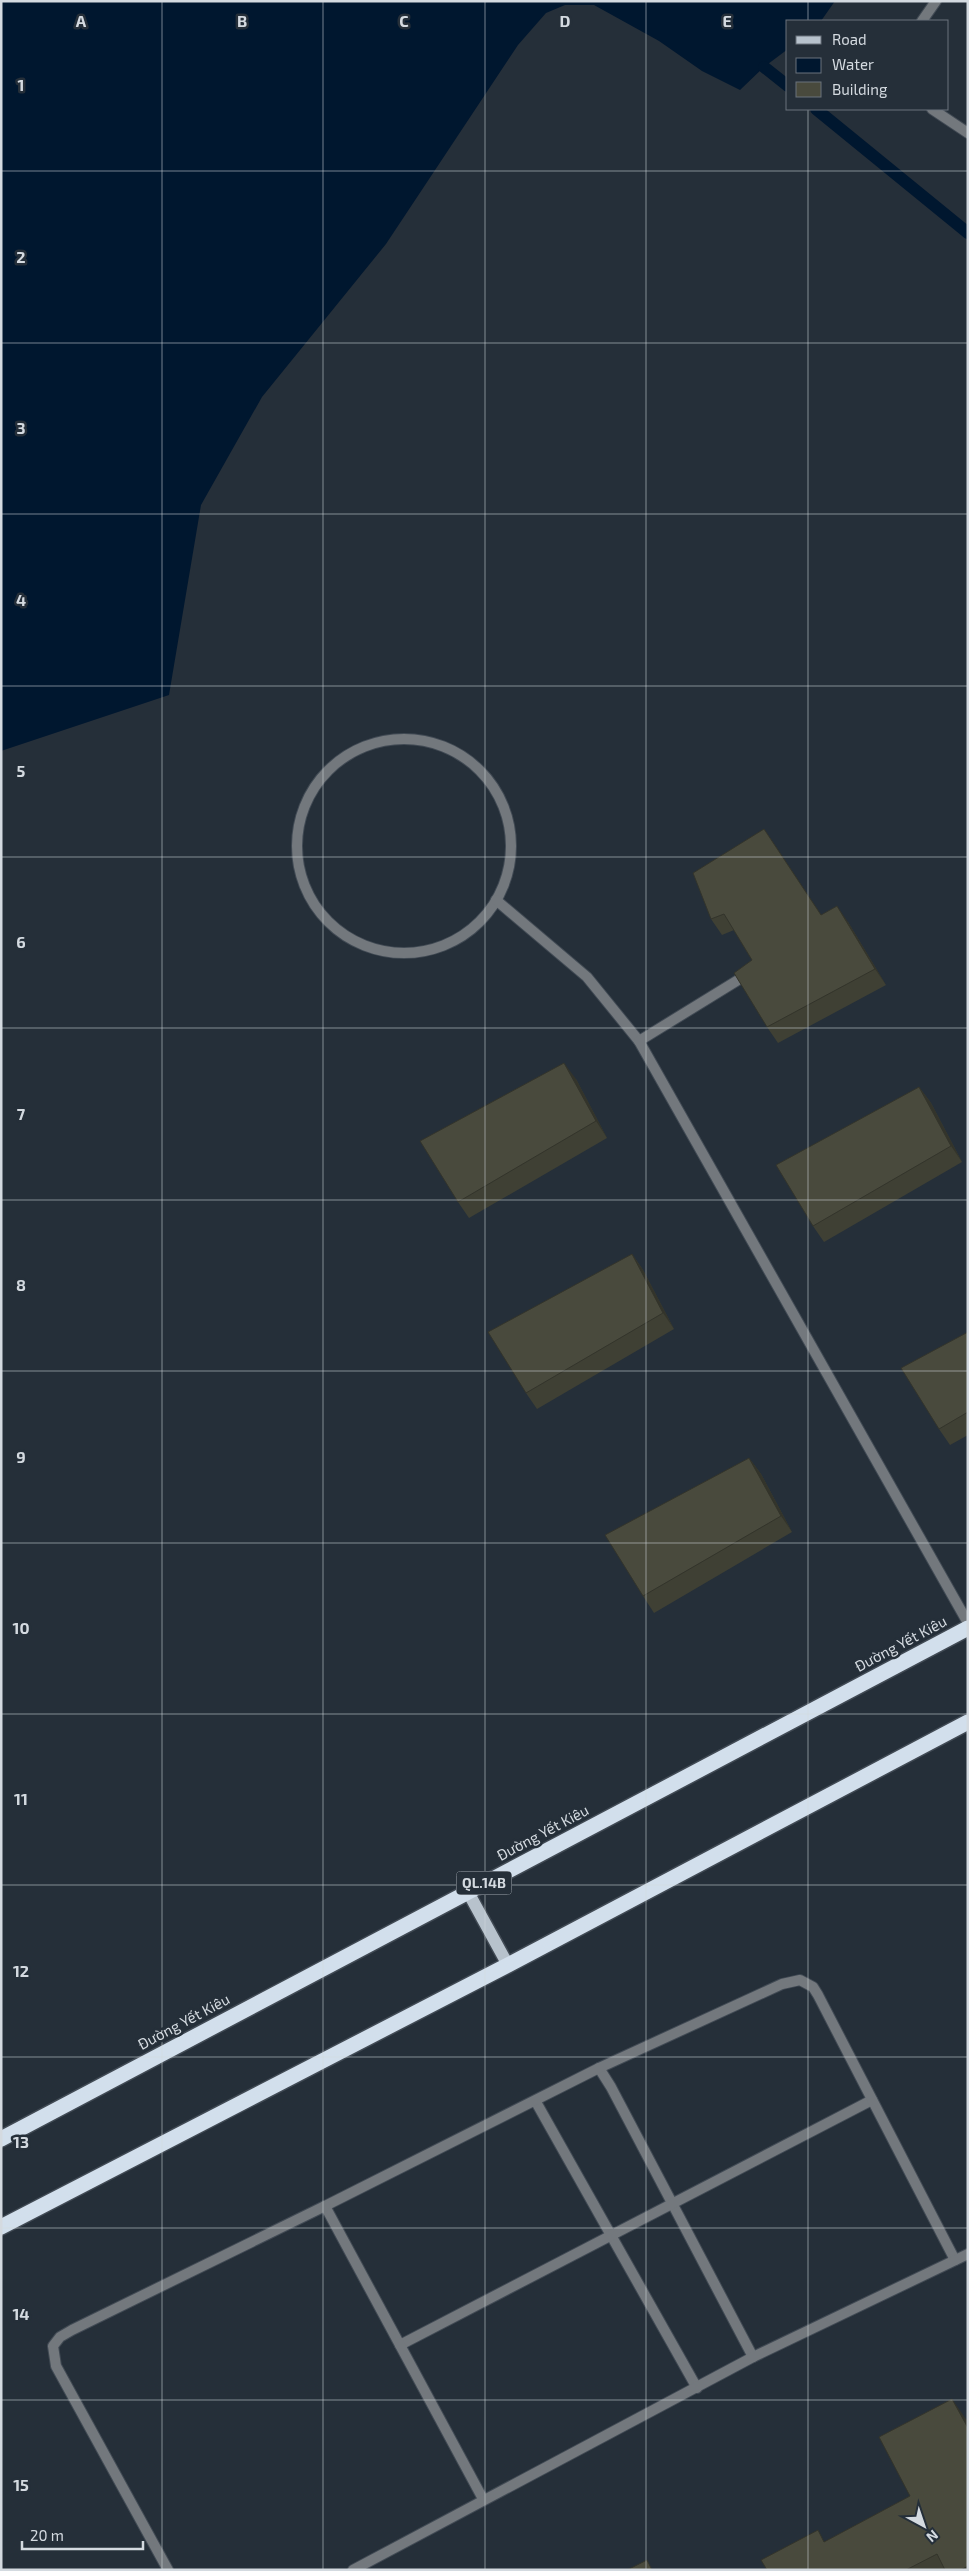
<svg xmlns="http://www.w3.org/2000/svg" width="969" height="2571" viewBox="0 0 969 2571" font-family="'Exo 2',sans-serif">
<rect width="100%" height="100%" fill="#252f39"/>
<path fill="#00172f" d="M1,1H835L821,21H788V49L764,67L740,90L702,71L659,41L594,5H565L546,13L518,45L386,244L262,397L201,505L169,695L1,751Z"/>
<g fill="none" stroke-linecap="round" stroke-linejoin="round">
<g stroke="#00172f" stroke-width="12">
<path d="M764,67L788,86"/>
<path d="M816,109L968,233"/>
</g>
<g stroke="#414a54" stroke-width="12">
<g id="lane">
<path d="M922,21L936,1"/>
<path d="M932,109L968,133"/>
<circle cx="404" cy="846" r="107"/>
<path d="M496,900L587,977L639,1041"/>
<path d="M743,977L639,1041L968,1623"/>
<path d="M599,2068L611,2087L753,2357"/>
<path d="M536,2102L697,2388"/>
<path d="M400,2345L872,2100"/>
<path d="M483,2499L325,2206L599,2068L782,1984L800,1980L813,1987L818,1995L955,2260"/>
<path d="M168,2570L56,2366L53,2346L60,2337L72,2330L325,2206"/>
<path d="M353,2570L753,2357L968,2254"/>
</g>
</g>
<g stroke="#414a54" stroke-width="15">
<path id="primary" d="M468,1892L508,1965"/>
</g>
<g stroke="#414a54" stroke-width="18">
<g id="highway">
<path d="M1,2139L968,1628"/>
<path d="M1,2227L508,1965L968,1722"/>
</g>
</g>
<use href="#lane" stroke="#73787d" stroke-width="10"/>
<use href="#primary" stroke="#b7c2cc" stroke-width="12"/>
<use href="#highway" stroke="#d2dfec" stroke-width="15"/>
</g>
<g fill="#3f4034">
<path d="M764,829L821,915L848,922L886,985L778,1043L767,1027L752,960L734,930L722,935L711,919Z"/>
<path d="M576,1079L607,1138L469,1218L458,1202Z"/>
<path d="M919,1087L931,1103L962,1162L824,1242L813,1226Z"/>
<path d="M632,1254L643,1270L674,1329L537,1409L526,1393Z"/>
<path d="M968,1332V1435L950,1445L939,1429Z"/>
<path d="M749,1458L761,1474L792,1532L654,1613L643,1596Z"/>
<path d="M966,2419L968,2422V2570H767L826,2541L910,2496Z"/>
</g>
<g fill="#33342b">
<path d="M764,829L775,845L832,931L821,915Z"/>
<path d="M837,906L848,922L886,985L875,969Z"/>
<path d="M564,1063L576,1079L607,1138L596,1121Z"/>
<path d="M919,1087L931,1103L962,1162L951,1146Z"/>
<path d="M632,1254L643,1270L674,1329L663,1313Z"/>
<path d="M749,1458L761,1474L792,1532L781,1516Z"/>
<path d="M952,2399L968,2422V2428Z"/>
</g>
<g fill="#494a3d" stroke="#33342b">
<path d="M764,829L821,915L837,906L875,969L767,1027L734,973L752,960L724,914L711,919L693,873Z"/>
<path d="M564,1063L596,1121L458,1202L420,1141Z"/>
<path d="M919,1087L951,1146L813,1226L776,1165Z"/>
<path d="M632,1254L663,1313L526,1393L488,1332Z"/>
<path d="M968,1332V1412L939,1429L901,1368Z"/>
<path d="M749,1458L781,1516L643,1596L605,1535Z"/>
<path d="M952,2399L968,2428V2566L961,2570H945L937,2554L906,2570H767L761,2560L818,2530L824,2542L910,2496L879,2437Z"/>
<path d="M647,2560L652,2570H627Z"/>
</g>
<path fill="none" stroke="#d4dae0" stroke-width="1" stroke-opacity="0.55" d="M162,1V2570M323,1V2570M485,1V2570M646,1V2570M808,1V21M808,109V2570M1,171H968M1,343H968M1,514H968M1,686H968M1,857H968M1,1028H968M1,1200H968M1,1371H968M1,1543H968M1,1714H968M1,1885H968M1,2057H968M1,2228H968M1,2400H968"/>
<g text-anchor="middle" stroke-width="5" stroke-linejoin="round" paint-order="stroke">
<rect fill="#252f39" stroke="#a0a7ae" stroke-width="1" x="456.5" y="1871.5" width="55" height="23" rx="4"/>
<g font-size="14" font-weight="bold" fill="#d4dae0">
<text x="484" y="1888">QL.14B</text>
</g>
<g font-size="15" fill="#d4dae0" stroke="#252f39">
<text transform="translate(901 1644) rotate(-28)" y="5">Đường Yết Kiêu</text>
<text transform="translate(543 1833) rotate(-28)" y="5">Đường Yết Kiêu</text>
<text transform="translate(184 2022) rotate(-28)" y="5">Đường Yết Kiêu</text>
</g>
</g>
<g font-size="16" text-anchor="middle" font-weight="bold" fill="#d4dae0" stroke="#252f39" stroke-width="5" stroke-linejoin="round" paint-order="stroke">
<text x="81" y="27">A</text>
<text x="242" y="27">B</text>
<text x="404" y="27">C</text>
<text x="565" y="27">D</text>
<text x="727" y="27">E</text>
<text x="21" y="91">1</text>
<text x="21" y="263">2</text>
<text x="21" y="434">3</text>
<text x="21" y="606">4</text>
<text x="21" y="777">5</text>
<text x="21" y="948">6</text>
<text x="21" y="1120">7</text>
<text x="21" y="1291">8</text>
<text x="21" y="1463">9</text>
<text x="21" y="1634">10</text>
<text x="21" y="1805">11</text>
<text x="21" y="1977">12</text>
<text x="21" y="2148">13</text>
<text x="21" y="2320">14</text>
<text x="21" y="2491">15</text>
</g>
<rect width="969" height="2571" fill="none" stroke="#d4dae0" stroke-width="5"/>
<rect x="786" y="20" width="162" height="90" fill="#252f39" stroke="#6b737c"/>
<rect x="796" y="36" width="25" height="8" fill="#b7c2cc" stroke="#6b737c"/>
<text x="832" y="45" font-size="15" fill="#d4dae0">Road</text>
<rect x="796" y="58" width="25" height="15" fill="#00172f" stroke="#6b737c"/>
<text x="832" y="70" font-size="15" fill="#d4dae0">Water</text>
<rect x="796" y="82" width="25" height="15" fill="#494a3d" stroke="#6b737c"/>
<text x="832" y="95" font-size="15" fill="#d4dae0">Building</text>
<g transform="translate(924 2526) rotate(140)" stroke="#252f39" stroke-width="4" paint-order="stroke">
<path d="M0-4L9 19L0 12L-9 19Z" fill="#d4dae0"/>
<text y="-8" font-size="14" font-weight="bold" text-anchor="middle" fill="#d4dae0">N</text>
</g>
<path d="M22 2541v8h121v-8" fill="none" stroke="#d4dae0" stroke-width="2.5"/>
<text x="30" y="2541" font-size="15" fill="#d4dae0" stroke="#252f39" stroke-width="4" paint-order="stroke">20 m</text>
</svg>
